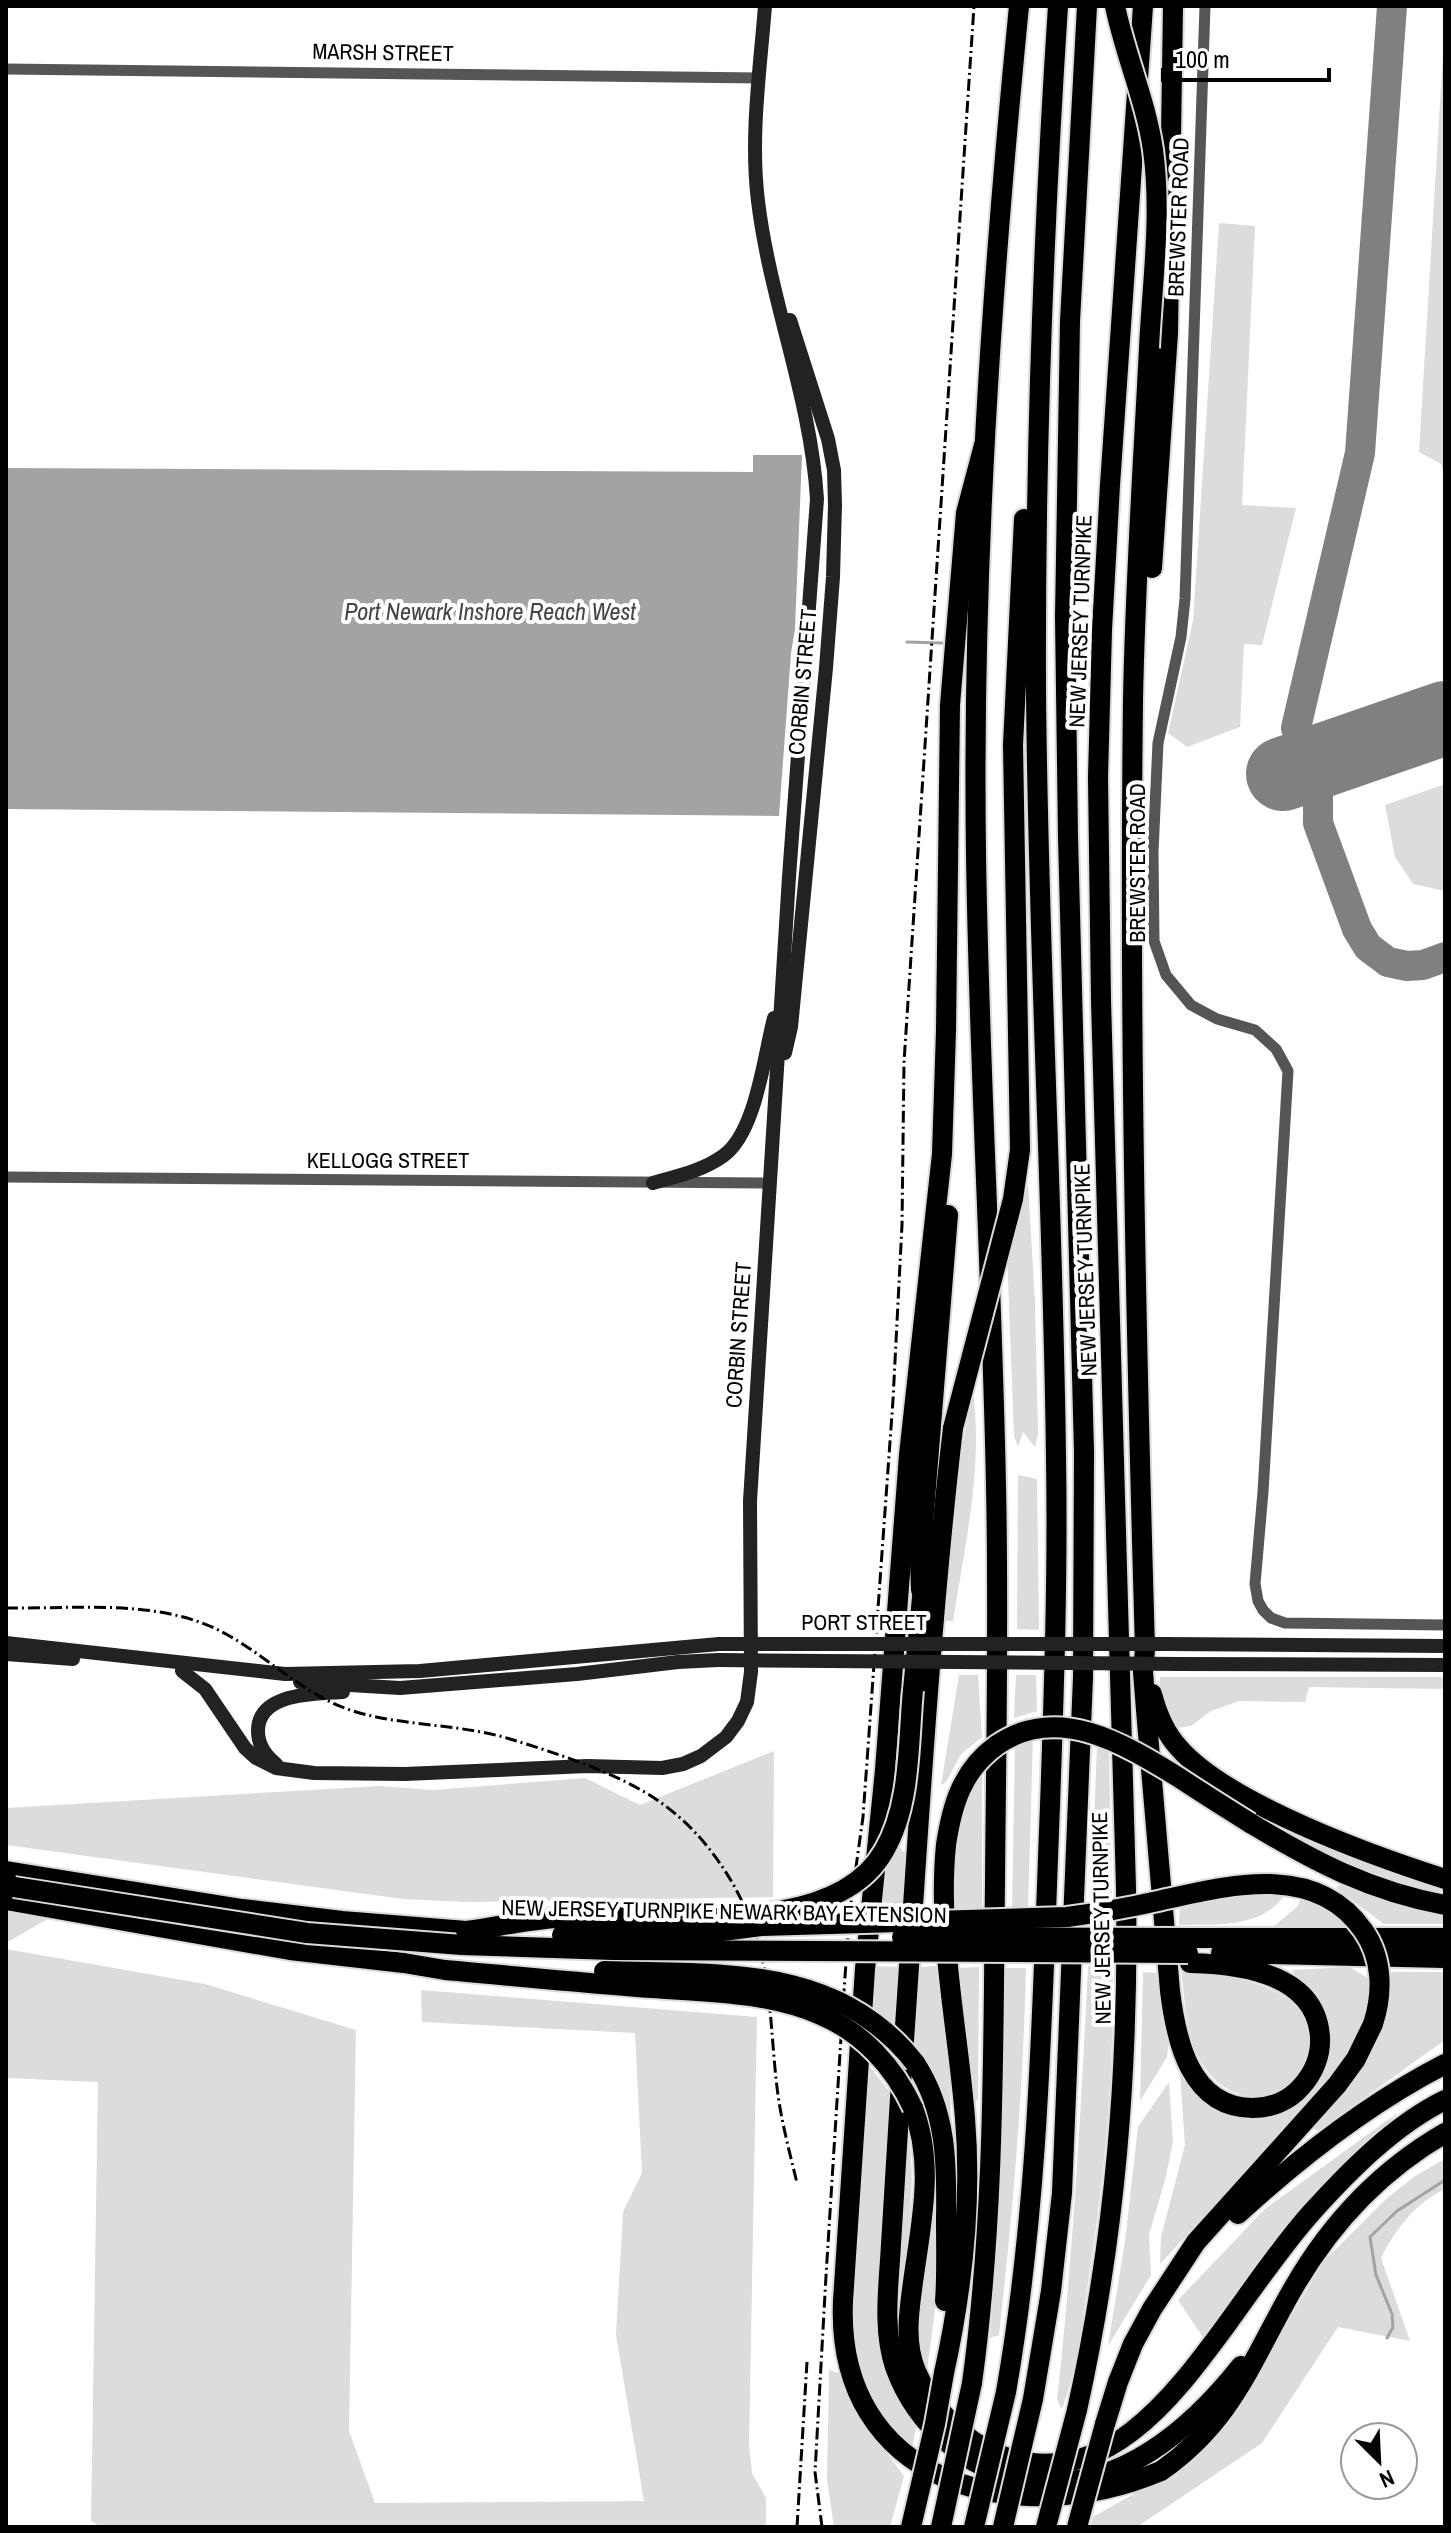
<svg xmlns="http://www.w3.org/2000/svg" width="1451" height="2533" viewBox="0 0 1451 2533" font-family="'Archivo Narrow',sans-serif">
<rect width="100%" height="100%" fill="#fff"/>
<g fill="#dcdcdc">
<path d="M1445,20V482L1441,464L1419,452Z"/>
<path d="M1219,223L1255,226L1242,505L1296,508L1262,645L1244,644L1240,727L1187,747L1168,733L1193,621Z"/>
<path d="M1445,784V891L1413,884L1395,857L1385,805Z"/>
<path d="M1028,1184L1035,1302L1038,1434L1035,1447L1023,1432L1018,1447L1014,1436L1007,1252Z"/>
<path d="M973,1392C983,1469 965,1545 953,1621H942L953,1494Z"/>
<path d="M1018,1475L1037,1479L1039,1630L1017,1629Z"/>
<path d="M959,1675H978L982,1737L961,1754L946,1782L941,1785Z"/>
<path d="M1016,1675H1036L1037,1711L1014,1718Z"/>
<path d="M1160,1677H1445V1689L1309,1687L1305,1702L1239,1701L1211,1711L1191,1726L1176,1728L1160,1697Z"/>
<path d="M1033,1737L1028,1908L1012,1909L1015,1745Z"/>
<path d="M1097,1745L1109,1751L1112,1897L1091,1901Z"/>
<path d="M774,1751L773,1897L467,1902L403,1899L6,1845V1808L379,1786L433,1790L585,1778L640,1805Z"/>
<path d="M982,1768V1911L950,1914L959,1814Z"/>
<path d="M1274,1816L1445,1886V1891C1420,1897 1305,1849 1286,1831C1281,1827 1278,1821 1274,1816Z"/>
<path d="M899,1846L907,1856L904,1913L877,1915L881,1875Z"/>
<path d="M1341,1884L1378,1898L1445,1913V1924H1384L1336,1888Z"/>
<path d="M1243,1891L1285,1894C1263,1929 1216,1924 1179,1925L1180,1903Z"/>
<path d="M1302,1896L1336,1913L1345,1926H1274L1297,1907Z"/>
<path d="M6,1911L51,1917L6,1943Z"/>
<path d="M6,1949L205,1984L356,2030L349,2431L375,2503L644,2501L616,2335L623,2212L642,2173L635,2033L422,2022L421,1990L757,2017L749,2445L752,2473L766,2498V2527H101L91,2521L98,2082L6,2078Z"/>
<path d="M872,1966L899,1967L896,2031L869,2009Z"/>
<path d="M936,1966L949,2071L954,2169L934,2085L916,2048V1967Z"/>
<path d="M1088,1966L1113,1968C1114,2076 1104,2183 1087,2290C1081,2330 1076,2372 1062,2409L1057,2400C1073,2256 1081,2112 1088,1966Z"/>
<path d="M979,1967L978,2099L974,2105L958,1968Z"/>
<path d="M1350,1967L1369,1979L1367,2011L1355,2042L1339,2067L1321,2090L1160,2264L1161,2237L1185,2145L1180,2074L1197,2090L1250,2115L1323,2069C1334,2045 1331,2015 1314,1994C1307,1985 1297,1980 1292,1970Z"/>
<path d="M1005,1968H1026C1023,2093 1013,2211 999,2335L990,2338C1001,2214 1005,2092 1005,1968Z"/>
<path d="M1181,1970C1202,1970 1222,1975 1242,1980C1261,1985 1282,1992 1297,2006C1303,2011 1306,2020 1308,2027C1325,2099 1231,2127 1197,2054C1185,2029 1185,1998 1181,1970Z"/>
<path d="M1143,1972L1160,1973L1168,2046L1167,2057L1140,2101Z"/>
<path d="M1391,1972H1445V2040L1318,2131L1313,2128C1353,2082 1392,2037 1391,1972Z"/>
<path d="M867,2063L889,2091L878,2319L917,2423L910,2460L877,2415L855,2352L852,2301Z"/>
<path d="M1169,2082L1173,2142L1165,2180L1149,2235L1151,2275L1108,2346L1125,2241L1138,2127Z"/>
<path d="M1400,2111L1297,2212L1204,2339L1178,2300L1265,2209Z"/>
<path d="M909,2138C917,2192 906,2246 900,2300L894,2303Z"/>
<path d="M1445,2159V2189C1414,2204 1396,2229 1381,2258L1410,2341L1338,2327L1262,2443L1137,2527H1090L1093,2517L1188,2463L1255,2377L1324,2261L1385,2200L1415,2176Z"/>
<path d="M934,2172C947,2238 935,2311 926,2377L914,2341Z"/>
<path d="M829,2370L843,2374L864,2424L904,2476L890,2527H834L827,2480Z"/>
</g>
<path fill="#a3a3a3" d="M753,455H802L795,629L791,653L779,816L6,809V468L753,472Z"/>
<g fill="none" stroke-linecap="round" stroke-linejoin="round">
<g stroke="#a3a3a3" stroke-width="3">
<path d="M907,642L942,643"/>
<path d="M1387,2338L1393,2327L1392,2314L1376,2275L1370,2237L1397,2211L1445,2180"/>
</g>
<g stroke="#808080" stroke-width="30">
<path d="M1372,743L1340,759L1323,778L1318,794V823L1357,929L1368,947L1388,962L1407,966L1423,965L1445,957"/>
<path d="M1329,758L1309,754L1300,741L1296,728L1360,453L1392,6"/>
</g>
<path stroke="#808080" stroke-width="74" d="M1283,774L1445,718"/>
<g stroke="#dbdbdb" stroke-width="24">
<g id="motorway">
<path d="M1149,348C1143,466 1135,584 1133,701C1129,1017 1136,1333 1145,1649L1143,1672L1146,1710L1170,1991C1176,2040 1190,2108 1253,2108C1271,2108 1289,2101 1301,2087C1314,2073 1321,2055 1320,2037C1316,1973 1239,1964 1190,1963"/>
<path d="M984,445L966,513L950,705L946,1030L942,1154L909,1455L885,1770L865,1969L843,2301C835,2482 1014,2533 1161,2471C1234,2420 1252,2359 1294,2287C1331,2223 1381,2170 1445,2133"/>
<path d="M1152,568L1168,333L1173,6"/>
<path d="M1020,1150L1013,745L1024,519"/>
<path d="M953,1428C927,1650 916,1875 900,2098C897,2147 894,2195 891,2244C889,2284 882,2328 895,2367C916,2426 971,2474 1033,2481C1119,2492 1191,2429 1241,2366"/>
<path d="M921,1590L920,1561L948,1215"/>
<path d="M913,1690L924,1577"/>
<path d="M1152,1694C1157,1713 1165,1733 1179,1748C1228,1804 1373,1856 1445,1879"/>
<path d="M1250,1823C1315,1862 1370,1891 1445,1905"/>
<path d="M6,1871L242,1909L342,1921L466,1931"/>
<path d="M6,1900L290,1950L404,1963"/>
<path d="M1190,1938H1445"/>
<path d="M1221,1953L1445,1958"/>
<path d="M915,2063C947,2111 947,2165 946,2220C946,2247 947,2274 945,2301"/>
<path d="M913,2108C935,2165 921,2223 913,2282C909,2312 904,2342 916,2371C931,2406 963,2442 1000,2455C1103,2494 1174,2396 1227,2324C1254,2287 1280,2248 1311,2213C1349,2171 1394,2125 1445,2100"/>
<path d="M1238,2214C1301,2156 1369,2103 1445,2064"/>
<path d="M944,2373C962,2291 972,2203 965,2118C958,2028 937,1936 946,1845"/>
<path d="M972,2383C995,2216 993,2049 995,1882C996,1750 999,1619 996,1487C992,1276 979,1065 976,854C972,570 991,288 1019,6"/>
<path d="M1006,2392C1040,2198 1042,2002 1050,1806C1054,1690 1058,1574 1056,1458C1053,1202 1038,946 1036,690C1035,461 1043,234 1058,6"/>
<path d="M1033,2399L1051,2291L1062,2193L1083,1677L1084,1452L1068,836L1065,617L1070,321L1087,6"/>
<path d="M1077,2410C1116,2234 1129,2068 1126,1888L1101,1000L1098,777L1102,630L1110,485L1143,6"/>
<path d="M1105,2424L1118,2382L1133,2344L1152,2309L1196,2242L1337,2085L1356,2059L1373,2024"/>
</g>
</g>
<g stroke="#555" stroke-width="11">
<path d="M1205,6L1185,599L1181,637L1158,743L1153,852L1154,941L1166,975L1191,1005L1217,1019L1255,1030L1276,1049L1288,1071L1263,1492L1255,1584L1258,1601L1263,1610L1271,1618L1285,1623L1445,1625"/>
<path d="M6,69L759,78"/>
<path d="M6,1177L770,1183"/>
</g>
<g stroke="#222" stroke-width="14">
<path d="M785,1053L791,1027L826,668L833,577L835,505L834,470L828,439L790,320"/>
<path d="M653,1183C677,1176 702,1171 723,1156C756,1133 764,1056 774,1018"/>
<path d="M6,1643L285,1674L420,1671L719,1644"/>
<path d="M1166,1644L1445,1646"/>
<path d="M6,1654L73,1659"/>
<path d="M1178,1664L1445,1665"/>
<path d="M182,1671L205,1689L245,1748L256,1758L276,1768L314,1773L405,1774L587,1766L662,1768L683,1764L701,1756L726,1737L738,1721L747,1702L751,1672L750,1501L789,877L817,499C811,398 770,301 758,201C750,137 760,70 765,6"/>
<path d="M300,1682L400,1688L577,1674L678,1662L718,1660"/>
<path d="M276,1764C266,1756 258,1745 258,1731C258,1692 316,1694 343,1692"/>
</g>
<use href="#motorway" stroke="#000" stroke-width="20"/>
<g stroke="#000" stroke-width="3" stroke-dasharray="12 4 2 4" stroke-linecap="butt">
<path d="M6,1608C78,1609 161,1598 226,1634C268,1657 303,1694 350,1710C402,1727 458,1723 510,1739C556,1753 621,1774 660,1802C712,1838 750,1901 763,1962C772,2005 772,2051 778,2095C782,2124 790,2154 797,2183"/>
<path d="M797,2527L807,2362"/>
<path d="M822,2527L815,2472L826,2276L844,1990L850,1910L863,1817L893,1400L902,1225L904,1062L974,6"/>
</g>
<g stroke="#dbdbdb" stroke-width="24" stroke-linecap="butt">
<g id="motorway-bridge">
<path d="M1115,6C1125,55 1146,101 1153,150C1162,215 1152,284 1149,348"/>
<path d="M953,1428L1013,1199L1020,1150"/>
<path d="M946,1845C952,1805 962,1770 997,1745C1058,1703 1124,1744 1178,1777C1202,1793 1226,1808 1250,1823"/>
<path d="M14,1887L307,1933L462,1945L613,1950L1188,1953"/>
<path d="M466,1931C496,1927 526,1920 557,1918C648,1909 831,1944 884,1851C911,1805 908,1743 913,1690"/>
<path d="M562,1935L698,1936"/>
<path d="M684,1936L761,1926L1067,1917C1097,1913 1127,1908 1158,1901C1226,1886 1315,1861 1363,1930C1383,1958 1383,1993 1373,2024"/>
<path d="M902,1937L1190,1938"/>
<path d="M404,1963L445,1970C514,1976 583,1983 652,1988C707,1992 769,1992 821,2015C863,2033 894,2067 913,2108"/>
<path d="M604,1971C718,1975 837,1963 915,2063"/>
<path d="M911,2527L935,2424L944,2373"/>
<path d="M941,2527L972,2383"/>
<path d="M974,2527L1006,2392"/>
<path d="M1003,2527L1033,2399"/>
<path d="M1046,2527L1077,2410"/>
<path d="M1077,2527L1105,2424"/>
</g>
</g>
<g stroke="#222" stroke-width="14">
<path d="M719,1644H1166"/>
<path d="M718,1660L1178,1664"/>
</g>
<use href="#motorway-bridge" stroke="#000" stroke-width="20"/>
</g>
<g text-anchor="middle" stroke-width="8" stroke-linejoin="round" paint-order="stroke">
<g font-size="22" fill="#000" stroke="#fff">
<text transform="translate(383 52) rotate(1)" y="8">MARSH STREET</text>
<text transform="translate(1178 217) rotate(-88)" y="8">BREWSTER ROAD</text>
<text transform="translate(1080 621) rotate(-88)" y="8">NEW JERSEY TURNPIKE</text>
<text transform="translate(802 682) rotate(-85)" y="8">CORBIN STREET</text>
<text transform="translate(1137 863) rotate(-90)" y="8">BREWSTER ROAD</text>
<text x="388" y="1168">KELLOGG STREET</text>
<text transform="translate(1085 1270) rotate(-92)" y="8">NEW JERSEY TURNPIKE</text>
<text transform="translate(738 1335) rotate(-86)" y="8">CORBIN STREET</text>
<text x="864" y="1630">PORT STREET</text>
<text transform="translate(724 1911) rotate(1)" y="8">NEW JERSEY TURNPIKE NEWARK BAY EXTENSION</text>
<text transform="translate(1101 1918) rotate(-91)" y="8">NEW JERSEY TURNPIKE</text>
</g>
<g font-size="24" font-style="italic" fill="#444" stroke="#fff">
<text x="490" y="620">Port Newark Inshore Reach West</text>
</g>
</g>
<rect width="1451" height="2533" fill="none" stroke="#000000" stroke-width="16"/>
<g transform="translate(1379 2461) rotate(156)"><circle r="38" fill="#ffffff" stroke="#999999" stroke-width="2"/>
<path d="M0-6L14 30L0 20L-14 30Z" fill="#000000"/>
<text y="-12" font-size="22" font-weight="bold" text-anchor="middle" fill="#000000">N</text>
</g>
<path d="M1163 68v12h166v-12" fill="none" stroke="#000000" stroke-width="4"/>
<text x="1175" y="68" font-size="24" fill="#000000" stroke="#ffffff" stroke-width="6" paint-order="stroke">100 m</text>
</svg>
